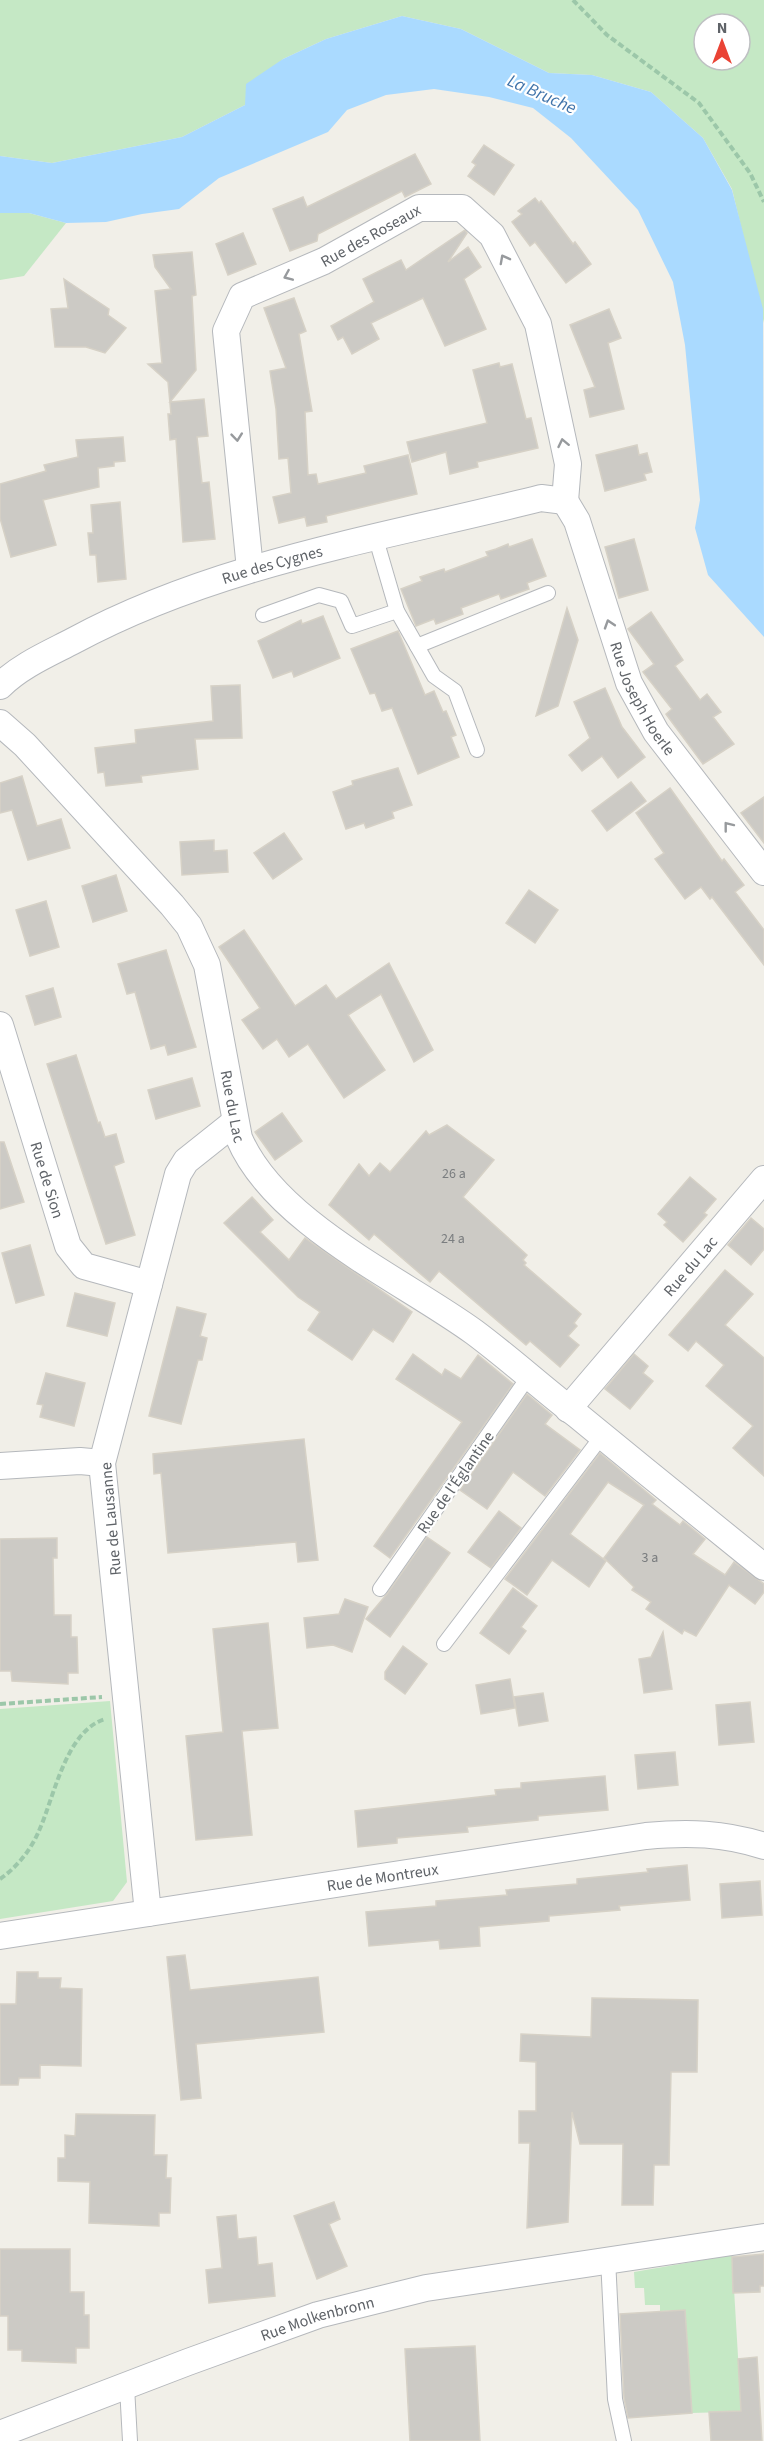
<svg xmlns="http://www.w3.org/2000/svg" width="764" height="2441" viewBox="0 0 764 2441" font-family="'Source Sans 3',sans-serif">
<rect width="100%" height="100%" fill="#f1efe8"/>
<g fill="#c5e8c5" fill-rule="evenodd">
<path d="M0,0H764V323L732,189L703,138L651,92L592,75L549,73L461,29L402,16L326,39L283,59L245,105L182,137L52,163L0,156ZM704,24H740V60H704Z"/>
<path d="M0,213H29L66,223L24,276L0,280Z"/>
<path d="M110,1701L127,1882L113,1901L0,1919V1709Z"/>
<path d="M732,2255L743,2441L728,2412L691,2413L685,2310L660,2311V2305H645L644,2288H635L634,2272Z"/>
</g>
<path fill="#aadaff" d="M402,16L461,29L549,73L592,75L651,92L703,138L732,190L763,309L764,637L708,575L695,528L700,500L685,345L673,282L638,210L571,138L533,108L489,97L434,89L386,95L347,110L328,132L219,178L179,209L142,214L106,222L66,223L29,213H0V156L52,163L182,137L245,105L246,84L283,59L326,39Z"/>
<g fill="#cccac5" stroke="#d6d1c6" stroke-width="1.5">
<path d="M484,145L514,165L494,195L468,176L476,165L472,162Z"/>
<path d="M415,154L431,184L405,197L402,191L318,234L317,241L290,251L273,209L303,197L307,207Z"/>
<path d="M535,198L539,203L541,201L573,244L575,242L591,264L566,283L535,242L530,246L512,222L522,214L518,211Z"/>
<path d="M465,230L467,233L448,262L468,247L481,267L464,279L486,329L445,346L423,298L371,323L379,339L352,354L343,337L338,340L331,326L374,302L363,279L401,260L406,270Z"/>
<path d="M243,233L256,264L228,275L216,244Z"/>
<path d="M192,252L196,295L192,296L196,370L170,402L204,399L208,436L197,437L202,483L209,482L215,539L183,542L176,439L170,440L168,414H171L168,382L148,364L162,363L155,291L171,289L155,267L153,255Z"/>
<path d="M64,279L109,309L108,315L126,328L105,353L86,347H55L51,309L68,308Z"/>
<path d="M294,298L306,331L299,334L312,411L305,412L308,475L316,474L318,484L366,473L364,466L408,455L417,494L326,516L327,522L307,526L305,517L279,523L273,497L291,493L288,458L279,459L276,409L270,371L286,368L264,308Z"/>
<path d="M609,309L621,338L608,343L624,409L590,417L584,390L595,387L570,325Z"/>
<path d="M499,363L500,367L512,364L526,419L531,418L538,448L477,462L478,467L450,474L446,452L412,462L407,442L487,423L473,370Z"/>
<path d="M123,437L125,461L114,462V466L98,468L99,487L43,500L56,545L11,557L0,518V484L46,471L44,465L78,457L76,440Z"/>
<path d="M637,445L639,455L647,453L652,472L644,474L646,480L605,491L596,455Z"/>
<path d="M120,502L126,579L98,582L96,555H90L88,533H93L91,505Z"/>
<path d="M532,539L546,576L527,583L529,589L501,599L499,594L461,608L463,614L436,624L434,619L416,626L401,589L422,581L420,577L444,569L445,572L488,556L486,552L496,549L508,544L509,547Z"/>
<path d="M634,539L648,590L619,598L605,547Z"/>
<path d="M567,608L578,640L558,706L536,716Z"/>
<path d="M651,612L683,660L675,666L700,700L707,694L721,712L713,717L734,744L703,764L666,714L672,709L643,672L654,664L628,629Z"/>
<path d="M323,616L340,658L294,677L292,671L273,678L258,641L301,620L302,624Z"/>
<path d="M398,631L425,695L434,691L443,712L446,711L456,735L451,737L459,757L418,774L392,708L382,711L375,693L370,694L351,649Z"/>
<path d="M240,685L242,738L195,739L198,769L141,776L142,782L106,786L104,772L98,773L95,748L136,743L135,730L213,721L211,686Z"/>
<path d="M605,688L622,727L645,757L618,778L602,756L582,771L569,755L590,738L574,702Z"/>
<path d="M398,768L412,805L392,812L394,818L366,828L364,823L346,829L333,792L353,785L352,781Z"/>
<path d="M22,776L37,826L61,819L70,848L28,860L12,810L0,813V783Z"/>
<path d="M631,782L646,801L607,831L592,811Z"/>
<path d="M670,788L722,861L724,859L744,885L735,892L764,930V965L712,897L710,899L701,887L685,899L655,859L664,853L636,813Z"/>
<path d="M764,797V843L741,813Z"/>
<path d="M284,833L302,859L273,879L254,853Z"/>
<path d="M214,840V851L227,850L228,872L182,875L180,842Z"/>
<path d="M116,875L127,911L93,922L82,886Z"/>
<path d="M529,890L558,910L535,943L506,923Z"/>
<path d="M46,901L59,947L30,956L16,910Z"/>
<path d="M244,930L295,1006L326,985L336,999L389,963L433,1050L414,1062L381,994L348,1015L385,1070L344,1098L308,1044L289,1057L277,1039L263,1049L242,1020L260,1008L219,947Z"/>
<path d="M166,950L196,1047L168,1055L165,1045L151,1049L135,992L127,994L118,964Z"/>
<path d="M53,988L61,1017L35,1025L26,996Z"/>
<path d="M76,1055L98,1123L100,1122L105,1137L116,1134L124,1162L114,1166L135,1235L106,1244L47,1064Z"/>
<path d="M192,1078L200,1106L156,1119L148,1090Z"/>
<path d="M282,1113L302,1141L275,1160L255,1132Z"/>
<path d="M447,1125L494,1160L463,1197L527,1255L523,1260L526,1263L524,1265L581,1314L574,1323L577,1326L568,1336L579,1345L560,1367L530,1341L526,1345L439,1271L430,1282L374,1234L369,1240L329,1205L359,1164L369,1176L380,1163L390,1172L426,1131L429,1135Z"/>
<path d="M0,1142H4L24,1202L0,1209Z"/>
<path d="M690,1177L716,1199L704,1213L707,1215L683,1242L664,1225L667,1222L658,1214Z"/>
<path d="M252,1197L273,1220L260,1232L289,1260L305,1238L412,1312L393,1342L373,1329L352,1360L308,1330L320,1312L298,1297L224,1223Z"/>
<path d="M751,1218L764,1229V1249L751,1265L728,1245Z"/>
<path d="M30,1245L44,1295L16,1303L2,1253Z"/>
<path d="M725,1270L753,1294L725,1325L764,1358V1476L733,1448L753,1426L706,1386L724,1365L696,1341L688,1351L669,1335Z"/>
<path d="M75,1293L115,1303L107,1336L67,1326Z"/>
<path d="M177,1307L206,1314L200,1336L207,1338L202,1360H198L181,1424L149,1416Z"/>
<path d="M413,1354L442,1375L445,1369L461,1379L478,1355L513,1384L390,1558L374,1546L462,1422L396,1379Z"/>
<path d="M634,1354L648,1366L643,1373L653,1381L630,1409L605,1389Z"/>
<path d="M46,1373L85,1383L74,1426L40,1417L43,1405L37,1404Z"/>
<path d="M527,1394L552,1415L545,1424L580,1450L545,1496L513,1472L487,1509L460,1490Z"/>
<path d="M304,1439L318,1560L298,1562L296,1542L168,1553L161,1473L154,1474L153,1454Z"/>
<path d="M600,1453L656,1500L652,1504L680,1525L683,1521L705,1539L693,1554L725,1575L734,1562L764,1584V1592L755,1604L729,1585L696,1636L684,1630L682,1634L646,1609L651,1602L632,1590L634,1587L604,1558L644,1505L608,1482L570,1534L606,1561L589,1587L552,1560L527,1595L505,1579Z"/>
<path d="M499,1511L521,1528L491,1568L468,1552Z"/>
<path d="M427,1537L450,1553L390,1637L366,1619L387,1594Z"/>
<path d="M57,1538V1558H53L54,1615H71V1637H77L78,1673H68V1684L12,1681L11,1671H0V1539Z"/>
<path d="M513,1588L537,1606L521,1627L526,1631L509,1654L480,1633Z"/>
<path d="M345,1599L368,1607L352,1652L333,1645L307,1648L304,1618L339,1614Z"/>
<path d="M268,1623L278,1728L242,1731L252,1835L196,1840L186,1736L223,1732L213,1629Z"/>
<path d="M663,1632L672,1689L644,1693L639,1659L651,1657Z"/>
<path d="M403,1646L427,1664L405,1694L385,1679V1672Z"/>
<path d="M510,1679L515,1708L481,1714L476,1685Z"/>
<path d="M543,1693L548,1721L519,1726L514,1697Z"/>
<path d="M750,1702L754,1742L719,1745L716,1705Z"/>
<path d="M675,1752L678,1785L638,1789L635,1755Z"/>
<path d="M605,1776L608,1810L538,1816V1820L467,1827L468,1832L397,1838V1843L358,1847L355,1811L496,1795L495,1790L521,1788V1783Z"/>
<path d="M687,1865L690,1900L619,1906L620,1910L549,1916V1921L479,1927L480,1946L440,1949L439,1940L369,1946L366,1912L436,1906V1901L507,1895L506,1890L577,1884V1879L648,1872L647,1869Z"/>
<path d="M760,1881L762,1915L722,1918L720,1884Z"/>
<path d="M185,1955L190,1990L318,1977L324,2032L196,2044L201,2098L181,2100L167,1957Z"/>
<path d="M17,1972H38V1978H61L60,1988L82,1989L81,2066L40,2065V2078H19L18,2085H0V2004H16Z"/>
<path d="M592,1998L698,2000L697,2072H671L669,2165H654L653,2205H622L623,2144H580L572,2112L568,2222L527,2228L530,2143H519V2111H536V2062L520,2061L521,2034L591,2037Z"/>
<path d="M76,2114L155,2115L154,2155H167L166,2178H171L170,2213H159V2226L89,2223L90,2182L58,2181V2158H65V2135L75,2136Z"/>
<path d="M334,2202L340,2219L329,2224L347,2266L317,2279L294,2216Z"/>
<path d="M236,2215L238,2239L256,2237L258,2265L272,2263L275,2296L209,2303L206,2270L222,2268L217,2217Z"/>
<path d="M0,2249H70V2292H84V2315H89V2348H76V2363L22,2361V2350H8V2316H0Z"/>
<path d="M764,2254V2286H760V2292L733,2293L732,2257Z"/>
<path d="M685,2310L692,2413L628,2418L624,2398L620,2314Z"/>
<path d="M475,2346L480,2441H410L405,2349Z"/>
<path d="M757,2357L762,2441H711L709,2412L741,2411L738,2359Z"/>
</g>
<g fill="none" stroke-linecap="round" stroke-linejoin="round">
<g stroke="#b5b8bc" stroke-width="16">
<g id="service">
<path d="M376,539L397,611L434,676L455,691L477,750"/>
<path d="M263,615L319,595L341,601L352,626L397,611"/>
<path d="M417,646L548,593"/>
<path d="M380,1589L529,1376"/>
<path d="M444,1644L602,1436"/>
<path d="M608,2259L615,2399L624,2441"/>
<path d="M127,2387L130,2441"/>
</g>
</g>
<g stroke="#b5b8bc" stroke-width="28">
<g id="minor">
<path id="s1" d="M565,501L577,521L629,683L656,732L764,872"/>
<path id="s2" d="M250,569L226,331L242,296L324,261L419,208H462L492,235L538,324L568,464L565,501"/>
<path id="s3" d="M0,686C20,666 48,654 73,641C217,563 383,538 541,498L565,501"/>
<path id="s4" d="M0,723L25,745L172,905L189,926L207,965L239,1138C275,1223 401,1279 474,1332C509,1358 542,1388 577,1415C639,1466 702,1517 764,1567"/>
<path id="s5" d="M0,1025L68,1246L84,1266L149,1284"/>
<path id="s6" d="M568,1409L764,1179"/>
<path d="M0,1466L80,1461L102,1463"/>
<path d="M148,1913L102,1463L178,1174L186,1161L235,1122"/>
<path id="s7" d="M0,1936L646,1836C688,1832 724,1833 764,1846"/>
<path id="s8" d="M0,2434L188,2362L318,2315L426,2288L764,2237"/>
</g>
</g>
<g stroke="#9cc7a9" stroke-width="4" stroke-dasharray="6 3" stroke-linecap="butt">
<path d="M573,0L607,35L699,103L750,173L764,202"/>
<path d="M0,1704L102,1697"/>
<path d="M0,1879C16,1868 30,1851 38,1833C54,1799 65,1731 105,1719"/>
</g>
<use href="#service" stroke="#fff" stroke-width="14"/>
<use href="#minor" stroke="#fff" stroke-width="26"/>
</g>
<defs><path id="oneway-chevron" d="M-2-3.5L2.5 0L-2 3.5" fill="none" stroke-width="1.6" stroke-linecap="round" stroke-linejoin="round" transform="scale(1.5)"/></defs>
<g stroke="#979a9d">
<use href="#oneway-chevron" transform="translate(504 259) rotate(-118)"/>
<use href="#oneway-chevron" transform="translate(288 276) rotate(157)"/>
<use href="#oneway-chevron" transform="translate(237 437) rotate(84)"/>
<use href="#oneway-chevron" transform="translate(563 443) rotate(-102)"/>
<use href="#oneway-chevron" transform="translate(609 624) rotate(-108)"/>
<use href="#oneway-chevron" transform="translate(728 826) rotate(-128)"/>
</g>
<g text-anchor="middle" stroke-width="4.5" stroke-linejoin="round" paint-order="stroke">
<g font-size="14" fill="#7a7d7f">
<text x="454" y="1178">26 a</text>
<text x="453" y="1243">24 a</text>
<text x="650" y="1562">3 a</text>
</g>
<g font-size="16" fill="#5f6368" stroke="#fff">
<text dy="6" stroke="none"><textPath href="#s2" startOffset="420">Rue des Roseaux</textPath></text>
<text dy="6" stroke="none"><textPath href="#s3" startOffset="300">Rue des Cygnes</textPath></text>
<text dy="6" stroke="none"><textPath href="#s1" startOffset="213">Rue Joseph Hoerle</textPath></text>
<text dy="6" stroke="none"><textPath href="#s4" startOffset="464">Rue du Lac</textPath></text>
<text dy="6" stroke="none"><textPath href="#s5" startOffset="162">Rue de Sion</textPath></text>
<text dy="6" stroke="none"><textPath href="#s6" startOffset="188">Rue du Lac</textPath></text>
<text transform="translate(455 1482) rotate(-55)" y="6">Rue de l'Églantine</text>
<text transform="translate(110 1519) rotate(-95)" y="6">Rue de Lausanne</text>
<text dy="6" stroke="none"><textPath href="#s7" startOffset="387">Rue de Montreux</textPath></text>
<text dy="6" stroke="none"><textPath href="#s8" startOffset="338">Rue Molkenbronn</textPath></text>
</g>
<g font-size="18" font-style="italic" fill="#4174aa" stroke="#fff">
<text transform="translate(542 94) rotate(24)" y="6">La Bruche</text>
</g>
</g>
<g transform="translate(722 42)"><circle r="28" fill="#ffffff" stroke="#bfc1c3" stroke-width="1.5"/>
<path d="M0-4.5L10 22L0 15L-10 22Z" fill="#ea4335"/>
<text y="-9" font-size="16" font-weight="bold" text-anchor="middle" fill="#5f6368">N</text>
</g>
</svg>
